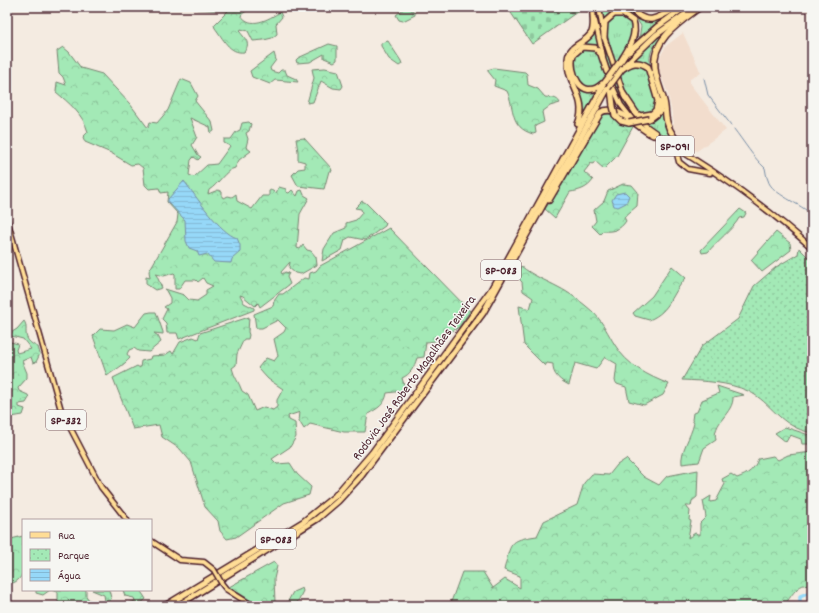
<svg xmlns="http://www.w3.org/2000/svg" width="819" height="613" viewBox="0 0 819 613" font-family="Dekko,sans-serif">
<defs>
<pattern id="grass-tufts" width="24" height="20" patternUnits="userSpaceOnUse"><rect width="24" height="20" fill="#a3e9b6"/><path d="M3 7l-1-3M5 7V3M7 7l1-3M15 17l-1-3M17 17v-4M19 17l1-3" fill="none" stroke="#8ec79d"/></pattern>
<pattern id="forest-crowns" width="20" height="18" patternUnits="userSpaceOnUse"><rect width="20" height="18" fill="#a3e9b6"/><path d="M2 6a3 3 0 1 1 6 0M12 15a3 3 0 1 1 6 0" fill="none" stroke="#8ec79d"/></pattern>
<pattern id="cemetery-stones" width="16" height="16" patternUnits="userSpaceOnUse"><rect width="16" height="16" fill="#a3e9b6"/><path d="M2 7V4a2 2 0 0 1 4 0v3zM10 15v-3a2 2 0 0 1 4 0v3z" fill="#8ec79d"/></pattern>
<pattern id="park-dots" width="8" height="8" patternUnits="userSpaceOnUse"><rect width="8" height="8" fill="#a3e9b6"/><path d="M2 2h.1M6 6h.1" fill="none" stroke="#8ec79d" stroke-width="1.8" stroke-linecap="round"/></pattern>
<pattern id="water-rules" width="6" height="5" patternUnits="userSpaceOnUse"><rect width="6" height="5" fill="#96d8f8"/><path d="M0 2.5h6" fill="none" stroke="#83b9d5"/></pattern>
</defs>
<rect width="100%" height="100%" fill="#f4ebe1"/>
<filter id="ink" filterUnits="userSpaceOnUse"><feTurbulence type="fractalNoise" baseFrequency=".025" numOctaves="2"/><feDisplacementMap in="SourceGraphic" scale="8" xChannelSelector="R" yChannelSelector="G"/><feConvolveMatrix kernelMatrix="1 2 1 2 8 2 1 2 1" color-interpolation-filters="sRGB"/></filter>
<g filter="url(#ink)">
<path fill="#f2ddcd" d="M683,33L701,73L690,79V84L726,130L697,151L688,149L677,139L671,129L674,123L668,94L659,71V59L666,46Z"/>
<g fill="url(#grass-tufts)" stroke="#768470">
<path d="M595,7H598C604,39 611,82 630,110C635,117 642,123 649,130C619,112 610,78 602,46C599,33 595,21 595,7Z"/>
<path d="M679,7H681L639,39L641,26L633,13L645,20Z"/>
<path d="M619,14L632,21C634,38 626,51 615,63L605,26L614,15Z"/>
<path d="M672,26C663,43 645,43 651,70L649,67L630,63L652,41Z"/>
<path d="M594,30L600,49C560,31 562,96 598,89L585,112H582C582,95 561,67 571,51C577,43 587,42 594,30Z"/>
<path d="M589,47L600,54L606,76L597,87H587L579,83L573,62L575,53Z"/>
<path d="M634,64L646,68L657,103L656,109L646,115C630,110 625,91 620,76L625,69Z"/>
<path d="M663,108L674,141L652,128L645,122L655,118Z"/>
</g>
<g fill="url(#forest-crowns)" stroke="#768470">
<path d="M197,7H265L263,10C251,13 253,5 241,15C250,30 269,19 280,12L282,17L276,24L277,34L272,38L264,40L253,41L248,31L241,29L240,32C246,40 251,43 244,52C229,54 223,38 215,28L214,25L228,11L197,9Z"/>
<path d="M406,7L415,12V15L403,21L399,20L396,15Z"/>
<path d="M601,7H627L637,23V42L631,47L633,19L613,13L603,19Z"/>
<path d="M388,41L401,61L402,64L399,66L389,59L381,46V43Z"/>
<path d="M329,44L337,46V60L334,62L324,58V54L310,62L297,63L296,60L298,58Z"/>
<path d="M63,47L69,52L81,68L102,74L130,104L148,128L150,122L157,123L168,110L181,79L191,83L198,96L195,101L212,122L214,131L211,133L210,127L190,118L197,137L192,145L198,155L201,157L198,160L194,157L191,160L189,175L194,177L207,165L217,164L230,146L224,143V139H231L236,132L240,130L242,123L249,122L251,124L249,131L246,133L248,139L246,147L251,151L239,160L235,168C225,170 219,184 209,190L208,194L218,190L222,192V197L224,198L228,196L232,197L236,194L237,201L252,209L262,196H269V191L271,190L276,193L279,187L286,189V192L289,193L292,190L297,196L299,191L302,190L304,195L309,198L300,214L297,248L300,249L303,245L307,250L311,251L316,257L317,265L301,274L295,273L289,268L290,262L281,272L282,274L285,272L289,273L287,277L290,284L260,307L258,303L255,306L243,296L240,295L244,303L254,308V310L179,339L177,333H167L166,323L162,319L167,309L164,307L170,303V298L165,289L184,295L189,300L197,301L206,295V290L213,286L206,283L203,278L198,282L196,280H185L179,289H175V274L174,273L164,276L156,274L162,288L155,290L146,284V277L150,278L149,271L177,222L178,214L167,202L168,192L161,193L159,188L149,189L145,185L143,168L138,164L131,165L111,153L85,142L83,137L88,132C83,114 69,103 56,92L57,82L66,85L63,77L59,73L57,51Z"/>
<path d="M274,53L276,60L270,68L271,71L278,73L281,70H285L287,75L296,79L298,82L275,80L270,84L252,77L250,71Z"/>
<path d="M325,68L338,71L343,86L341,89L333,88L321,81L313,102L307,103L314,78L312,69Z"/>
<path d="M494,68L525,72L527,74L528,85L538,89L545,97C552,98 557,97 560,103L550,106L542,112L544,122L535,126L536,133L533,134C509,127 515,108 507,91L494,86L495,80L487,70Z"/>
<path d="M612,111L615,117L634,125L617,156L604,169L595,161L593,164L591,163L584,172L593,180C588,188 579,191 570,192L555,218L545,209L574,164L603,113Z"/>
<path d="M304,138L331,168L332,171H329L324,189L298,186L292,175L298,169L305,168V162L298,160V151L296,139Z"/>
<path d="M623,184L632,185L638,192L637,206L624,217L626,221C620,230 613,232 603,231L600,234L592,226L596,221L594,210L604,201L608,191Z"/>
<path d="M362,201L366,203L386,223L385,226L365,240L350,237L345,240L342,250L322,261L324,249L334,233L346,228V223L356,220L362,213L361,209L355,208Z"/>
<path d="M740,209L746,213L744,217L739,218C734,228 716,242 708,252L702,253L701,250Z"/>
<path d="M389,228L470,311L459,327L435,341L426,342L424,357L417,358C414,367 411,374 402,378L405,388L403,391L387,393C385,405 378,408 368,414L365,432H344L310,424L304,429L299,421L300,412L288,416L289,420L295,423L296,437L290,447L272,459L277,464L290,463L297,474L311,487L309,495L284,503L236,537L227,539L220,531L218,521L205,507L191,462L180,449L162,437L159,425L133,429L113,378L137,366L140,368L141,361L150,359L151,356L165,355L171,351L173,354L180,342L193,337L198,339L200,333L249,317L248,332L249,335L248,339H244L237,354L236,365L232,368C234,377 239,382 242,391L248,395L255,411L264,407L273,410L277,407V400L283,389L268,379L258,368L266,358L274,361L278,356L274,339L284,332L286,328L278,320L262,328H256L254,314L273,306L274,301L279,294H283L304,278L309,279L310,273L316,271L320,266Z"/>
<path d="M776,232L790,243L791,250L762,272L751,260Z"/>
<path d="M521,266C533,276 545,280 558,287C570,293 583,303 593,312C603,322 608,334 615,345C627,365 648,376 669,384L663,395L644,405L629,401L626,387L617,384L615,381L617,364L605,357L596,369L575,363L569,385C561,381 552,375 553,364L547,363L545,366L524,345L519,306L530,309L533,298L523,291L522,282L516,276Z"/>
<path d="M672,266L686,278C671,294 671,311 649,320L635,316L633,313L652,296Z"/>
<path d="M151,312H156L163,332V334L154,333L158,336L161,342L149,352L138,351L134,348L129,350L127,354L130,358C123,366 116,369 107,376L93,336L100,329L114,330L127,324L135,327L146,313Z"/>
<path d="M24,321C30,329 19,339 38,347L40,354L36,362L33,363L31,357L22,361L27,373V378L18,388L19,391L28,395L29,398L26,403L19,404V407L25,409L23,415L11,417L7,412V372L10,363L7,354V341L18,344L16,350L17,353L31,349L23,339L11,336L9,334L17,329Z"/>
<path d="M717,386L744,395L733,397C734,413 711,423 716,440L704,448L699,462L682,464C680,451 691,437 694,423L692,420L693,413L697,412L702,400L719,393Z"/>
<path d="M785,427L812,436V444H802L801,439L790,435L786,442L775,433Z"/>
<path d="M812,452V585C798,581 791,597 784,606H453L451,602L462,572H483L493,588L505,579L520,588V576L504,570C511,543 508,540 537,536L544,521L577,505L584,483L592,474L609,475L617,465L626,459L644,477L659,485L667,476L698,470L697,497L692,501L691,506H686L690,511L689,520L691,521L688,538L695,533L700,535V523L706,517L703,501L711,496L710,502L716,501L726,482H723L722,479L731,474L737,478C748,474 754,470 758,459L773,456L778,460L788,455Z"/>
<path d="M23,536V572C21,578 16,584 9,583L7,582V540Z"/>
<path d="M274,562L277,566L274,579L275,602L281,605L287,603L293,592L302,588L303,591L297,603L300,606H260L229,587Z"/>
<path d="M36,590H86V596L91,602L102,603L105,601L104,595L92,590H109L111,598L109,606H58V592L50,590L43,595L36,593Z"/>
<path d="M123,590H140L146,599L138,606H127L129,603L135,601L134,598L125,596Z"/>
</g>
<path fill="url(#cemetery-stones)" stroke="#768470" d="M507,7H584L532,44Z"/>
<path fill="url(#park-dots)" stroke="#768470" d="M799,248L812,261V433C778,426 773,403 748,391C728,382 704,381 682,380L702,346L738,319L754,286L776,267L798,254Z"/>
<g fill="url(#water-rules)" stroke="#788ea6">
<path d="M184,181C196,196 220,233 237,238L240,245V252L232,259L231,263L214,262L207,254L199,256L197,251L189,248L186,241L185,220L168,202V199Z"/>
<path d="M625,192L629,196L626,203L618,207L614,206L612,200L616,194Z"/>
</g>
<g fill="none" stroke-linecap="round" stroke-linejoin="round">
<g stroke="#788ea6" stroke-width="1">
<path d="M704,78L708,95L731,125"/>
<path d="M734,129C744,142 753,157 765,168C766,172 766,176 768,180C771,194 802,204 812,215"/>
</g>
<path stroke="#96d8f8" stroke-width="3.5" d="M800,606V596L812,591"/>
<g stroke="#4a1f2b" stroke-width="7">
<g id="primary">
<path d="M599,7L604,37L625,98"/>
<path d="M595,21L603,56"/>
<path d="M612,85L621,105L632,119"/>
<path d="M635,114L646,126L656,133"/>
<path d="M651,133C708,166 764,204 812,248"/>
<path d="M666,144L677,154L679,162L688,169L710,173"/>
<path d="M7,219L61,410L101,487L127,520"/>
<path d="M151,541L180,560L204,562L214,570"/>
<path d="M222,584L226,589L253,606"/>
</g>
</g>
<g stroke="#4a1f2b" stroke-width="8">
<g id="motorway">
<path d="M630,7C646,28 659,18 677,7"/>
<path d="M604,37L605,22L614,14H623L633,21C638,35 628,50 621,61"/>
<path d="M629,52L657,27L685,7"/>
<path d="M624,66L656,35L687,13"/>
<path d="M622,69C631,63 638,60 648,67L658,101L656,110L652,114L640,116L636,113L624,95"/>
<path d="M610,80L613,106"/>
<path d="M602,84C582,102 568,72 573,55L582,47L595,48L601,54L607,72"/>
<path d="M615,115L621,121L629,123"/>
<path d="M651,118L660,111L662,102"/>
<path d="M578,124C589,98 566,84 568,59C569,44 586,44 592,32C595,24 592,15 593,7"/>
<path d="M686,151C678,142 670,134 667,122C665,115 666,108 664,101C661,90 656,80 655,68C651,40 680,22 700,7"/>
<path d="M549,200L601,112C619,104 636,127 653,135"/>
<path d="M165,606L303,522L335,496L372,453L491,290L606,81"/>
<path d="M177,606L317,519L338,501L361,476L483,313L608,88"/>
</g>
</g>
<use href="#primary" stroke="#ffdd96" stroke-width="4"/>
<use href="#motorway" stroke="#ffdd96" stroke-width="5"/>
<g stroke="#4a1f2b" stroke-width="7" stroke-linecap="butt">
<path id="primary-bridge" d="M214,570L222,584"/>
</g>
<g stroke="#4a1f2b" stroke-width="8" stroke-linecap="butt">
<g id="motorway-bridge">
<path d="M606,81L619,63"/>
<path d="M608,88L622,69"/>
<path d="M613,106L615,115"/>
<path d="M629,123L649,119"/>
</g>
</g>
<use href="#primary-bridge" stroke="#ffdd96" stroke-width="4"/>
<use href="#motorway-bridge" stroke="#ffdd96" stroke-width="5"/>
</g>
</g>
<g text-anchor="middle" stroke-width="3" stroke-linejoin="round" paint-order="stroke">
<g fill="#f6f6f2" stroke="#7e6067" stroke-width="1">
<rect x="656" y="136" width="38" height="20" rx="3"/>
<rect x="481" y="260" width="40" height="20" rx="3"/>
<rect x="46" y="410" width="40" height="20" rx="3"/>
<rect x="256" y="529" width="40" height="20" rx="3"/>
</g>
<g font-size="12" font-weight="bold" fill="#4a1f2b">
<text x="675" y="150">SP-091</text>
<text x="501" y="274">SP-083</text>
<text x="66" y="424">SP-332</text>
<text x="276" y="543">SP-083</text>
</g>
<g font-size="13" fill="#4a1f2b" stroke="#f6f6f2">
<text transform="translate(413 377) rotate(-54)" y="5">Rodovia José Roberto Magalhães Teixeira</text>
</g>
</g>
<rect width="819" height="613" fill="none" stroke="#f6f6f2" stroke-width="24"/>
<rect x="12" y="12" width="795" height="589" fill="none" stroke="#4a1f2b" stroke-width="1.5" filter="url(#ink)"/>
<rect x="22" y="519" width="130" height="72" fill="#f6f6f2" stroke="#b1a0a2"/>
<rect x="30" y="532" width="20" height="6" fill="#ffdd96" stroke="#b1a0a2"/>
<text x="58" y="539" font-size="12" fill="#4a1f2b">Rua</text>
<rect x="30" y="549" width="20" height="12" fill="url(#park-dots)" stroke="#b1a0a2"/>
<text x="58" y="559" font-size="12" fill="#4a1f2b">Parque</text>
<rect x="30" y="569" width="20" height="12" fill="url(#water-rules)" stroke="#b1a0a2"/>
<text x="58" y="579" font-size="12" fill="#4a1f2b">Água</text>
</svg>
